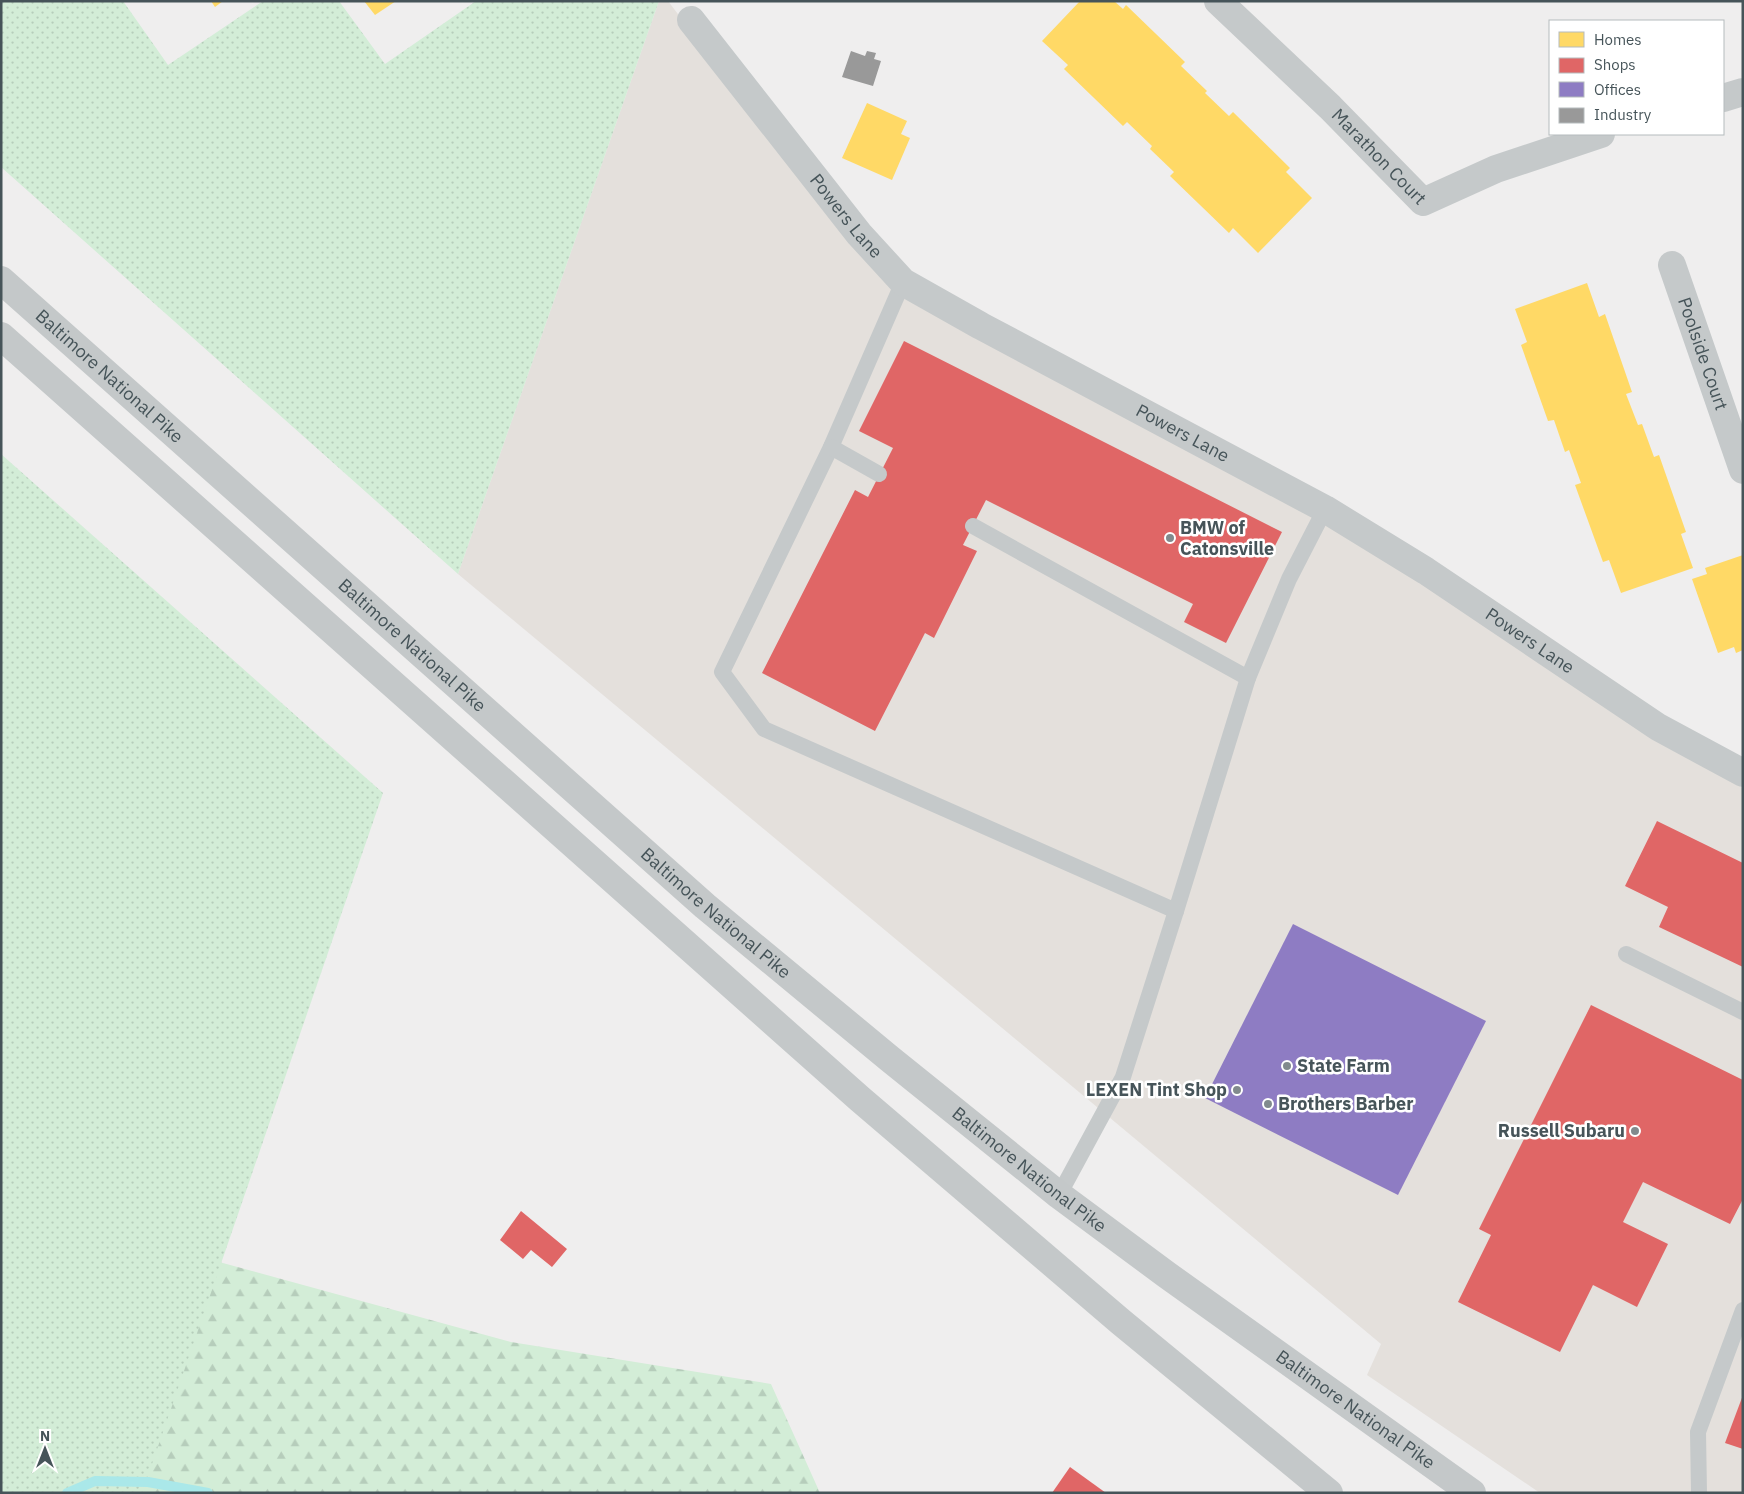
<svg xmlns="http://www.w3.org/2000/svg" width="1744" height="1494" viewBox="0 0 1744 1494" font-family="'IBM Plex Sans',sans-serif">
<defs>
<pattern id="forest-firs" width="22" height="20" patternUnits="userSpaceOnUse" patternTransform="scale(1.25)"><rect width="22" height="20" fill="#d3edd7"/><path d="M5 1l3.5 6h-7zM16 11l3.5 6h-7z" fill="#b6cdbb"/></pattern>
<pattern id="park-dots" width="8" height="8" patternUnits="userSpaceOnUse" patternTransform="scale(1.25)"><rect width="8" height="8" fill="#d3edd7"/><path d="M2 2h.1M6 6h.1" fill="none" stroke="#b6cdbb" stroke-width="1.8" stroke-linecap="round"/></pattern>
</defs>
<rect width="100%" height="100%" fill="#efeeee"/>
<path fill="#e4e0dc" d="M659,1H668L851,241L1301,504L1421,580L1653,739L1743,788V1493H1540L1367,1375L1381,1344L458,574Z"/>
<path fill="url(#forest-firs)" d="M1,484L201,1257L511,1342L771,1384L820,1493H1Z"/>
<g fill="url(#park-dots)">
<path d="M1,1H123L168,65L263,1H339L385,64L476,1H659L458,574L1,167Z"/>
<path d="M1,454L383,793L142,1493H1Z"/>
</g>
<g fill="#ffd966">
<path d="M211,1H223L215,7Z"/>
<path d="M364,1H396L375,15Z"/>
<path d="M1080,1H1114L1123,9L1126,5L1185,62L1181,66L1207,91L1205,93L1229,116L1233,112L1290,168L1286,172L1312,198L1258,253L1233,228L1229,233L1170,176L1174,172L1150,149L1152,146L1127,122L1123,126L1064,69L1068,65L1042,41Z"/>
<path d="M867,103L907,121L901,134L910,138L892,180L842,158Z"/>
<path d="M1587,283L1599,317L1605,314L1632,392L1626,394L1638,425L1642,424L1654,457L1659,455L1686,532L1681,534L1693,568L1621,593L1609,560L1603,562L1575,485L1581,483L1569,450L1565,452L1554,420L1548,421L1521,345L1527,342L1515,309Z"/>
<path d="M1743,555V650L1736,653L1734,647L1718,653L1692,579L1707,574L1705,568Z"/>
</g>
<g fill="#e06666">
<path d="M904,341L1282,532L1226,643L1184,622L1193,604L986,500L963,545L977,551L934,638L925,633L875,731L762,673L855,490L868,497L893,448L859,431Z"/>
<path d="M1657,821L1743,863V967L1659,927L1668,907L1625,886Z"/>
<path d="M1591,1005L1743,1080V1199L1730,1224L1643,1182L1623,1222L1668,1244L1637,1307L1593,1285L1560,1352L1458,1302L1491,1235L1479,1229Z"/>
<path d="M521,1211L567,1249L552,1267L531,1250L523,1259L500,1240Z"/>
<path d="M1743,1395V1449L1725,1443Z"/>
<path d="M1070,1467L1106,1493H1052Z"/>
</g>
<path fill="#8e7cc3" d="M1293,924L1486,1021L1398,1195L1205,1098Z"/>
<path fill="#999" d="M851,51L865,56L867,51L876,53L874,59L881,61L873,86L842,77Z"/>
<g fill="none" stroke-linecap="round" stroke-linejoin="round">
<path stroke="#aae8e9" stroke-width="10" d="M67,1493L95,1481L148,1482L208,1493"/>
<g stroke="#c5c9ca" stroke-width="16">
<path d="M903,282L831,447L722,672L764,729L1176,911"/>
<path d="M831,447L879,474"/>
<path d="M973,526L1248,678"/>
<path d="M1626,954L1743,1012"/>
<path d="M1059,1195L1123,1077L1176,911L1248,678L1289,579L1325,509"/>
<path d="M1699,1493L1698,1432L1743,1310"/>
</g>
<g stroke="#c5c9ca" stroke-width="28">
<path id="s1" d="M1218,1L1330,107L1423,202L1496,169L1601,134"/>
<path id="s2" d="M691,20L859,234L903,282L981,326L1325,509L1426,571L1658,727L1743,773"/>
<path d="M1723,98L1743,92"/>
<path id="s3" d="M1672,265L1743,470"/>
</g>
<g stroke="#c4c8c9" stroke-width="28">
<path id="s4" d="M1,280L705,906L890,1059L1059,1195L1167,1275L1472,1493"/>
<path d="M1,336L860,1099L1121,1322L1329,1493"/>
</g>
</g>
<g fill="#818a8d" stroke="#fff" stroke-width="2">
<circle cx="1170" cy="538" r="5"/>
<circle cx="1287" cy="1066" r="5"/>
<circle cx="1237" cy="1090" r="5"/>
<circle cx="1268" cy="1104" r="5"/>
<circle cx="1635" cy="1131" r="5"/>
</g>
<g text-anchor="middle" stroke-width="5" stroke-linejoin="round" paint-order="stroke">
<g font-size="18" fill="#465459" stroke="#fff">
<text dy="6" stroke="none"><textPath href="#s1" startOffset="224">Marathon Court</textPath></text>
<text dy="6" stroke="none"><textPath href="#s2" startOffset="250">Powers Lane</textPath></text>
<text dy="6" stroke="none"><textPath href="#s3" startOffset="94">Poolside Court</textPath></text>
<text dy="6" stroke="none"><textPath href="#s4" startOffset="145">Baltimore National Pike</textPath></text>
<text dy="6" stroke="none"><textPath href="#s2" startOffset="655">Powers Lane</textPath></text>
<text dy="6" stroke="none"><textPath href="#s2" startOffset="1060">Powers Lane</textPath></text>
<text dy="6" stroke="none"><textPath href="#s4" startOffset="550">Baltimore National Pike</textPath></text>
<text dy="6" stroke="none"><textPath href="#s4" startOffset="955">Baltimore National Pike</textPath></text>
<text dy="6" stroke="none"><textPath href="#s4" startOffset="1360">Baltimore National Pike</textPath></text>
<text dy="6" stroke="none"><textPath href="#s4" startOffset="1765">Baltimore National Pike</textPath></text>
</g>
<g font-size="18" font-weight="bold" fill="#465459" stroke="#fff" text-anchor="start">
<text x="1180" y="534">BMW of<tspan x="1180" dy="21">Catonsville</tspan></text>
<text x="1297" y="1072">State Farm</text>
<text x="1227" y="1096" text-anchor="end">LEXEN Tint Shop</text>
<text x="1278" y="1110">Brothers Barber</text>
<text x="1625" y="1137" text-anchor="end">Russell Subaru</text>
</g>
</g>
<rect width="1744" height="1494" fill="none" stroke="#465459" stroke-width="5"/>
<rect x="1549" y="20" width="175" height="115" fill="#ffffff" stroke="#b5bbbd"/>
<rect x="1559" y="32" width="25" height="15" fill="#ffd966" stroke="#b5bbbd"/>
<text x="1594" y="45" font-size="15" fill="#465459">Homes</text>
<rect x="1559" y="58" width="25" height="15" fill="#e06666" stroke="#b5bbbd"/>
<text x="1594" y="70" font-size="15" fill="#465459">Shops</text>
<rect x="1559" y="82" width="25" height="15" fill="#8e7cc3" stroke="#b5bbbd"/>
<text x="1594" y="95" font-size="15" fill="#465459">Offices</text>
<rect x="1559" y="108" width="25" height="15" fill="#999999" stroke="#b5bbbd"/>
<text x="1594" y="120" font-size="15" fill="#465459">Industry</text>
<g transform="translate(45 1449)" stroke="#ffffff" stroke-width="4" paint-order="stroke">
<path d="M0-4L9 19L0 12L-9 19Z" fill="#465459"/>
<text y="-8" font-size="14" font-weight="bold" text-anchor="middle" fill="#465459">N</text>
</g>
</svg>
